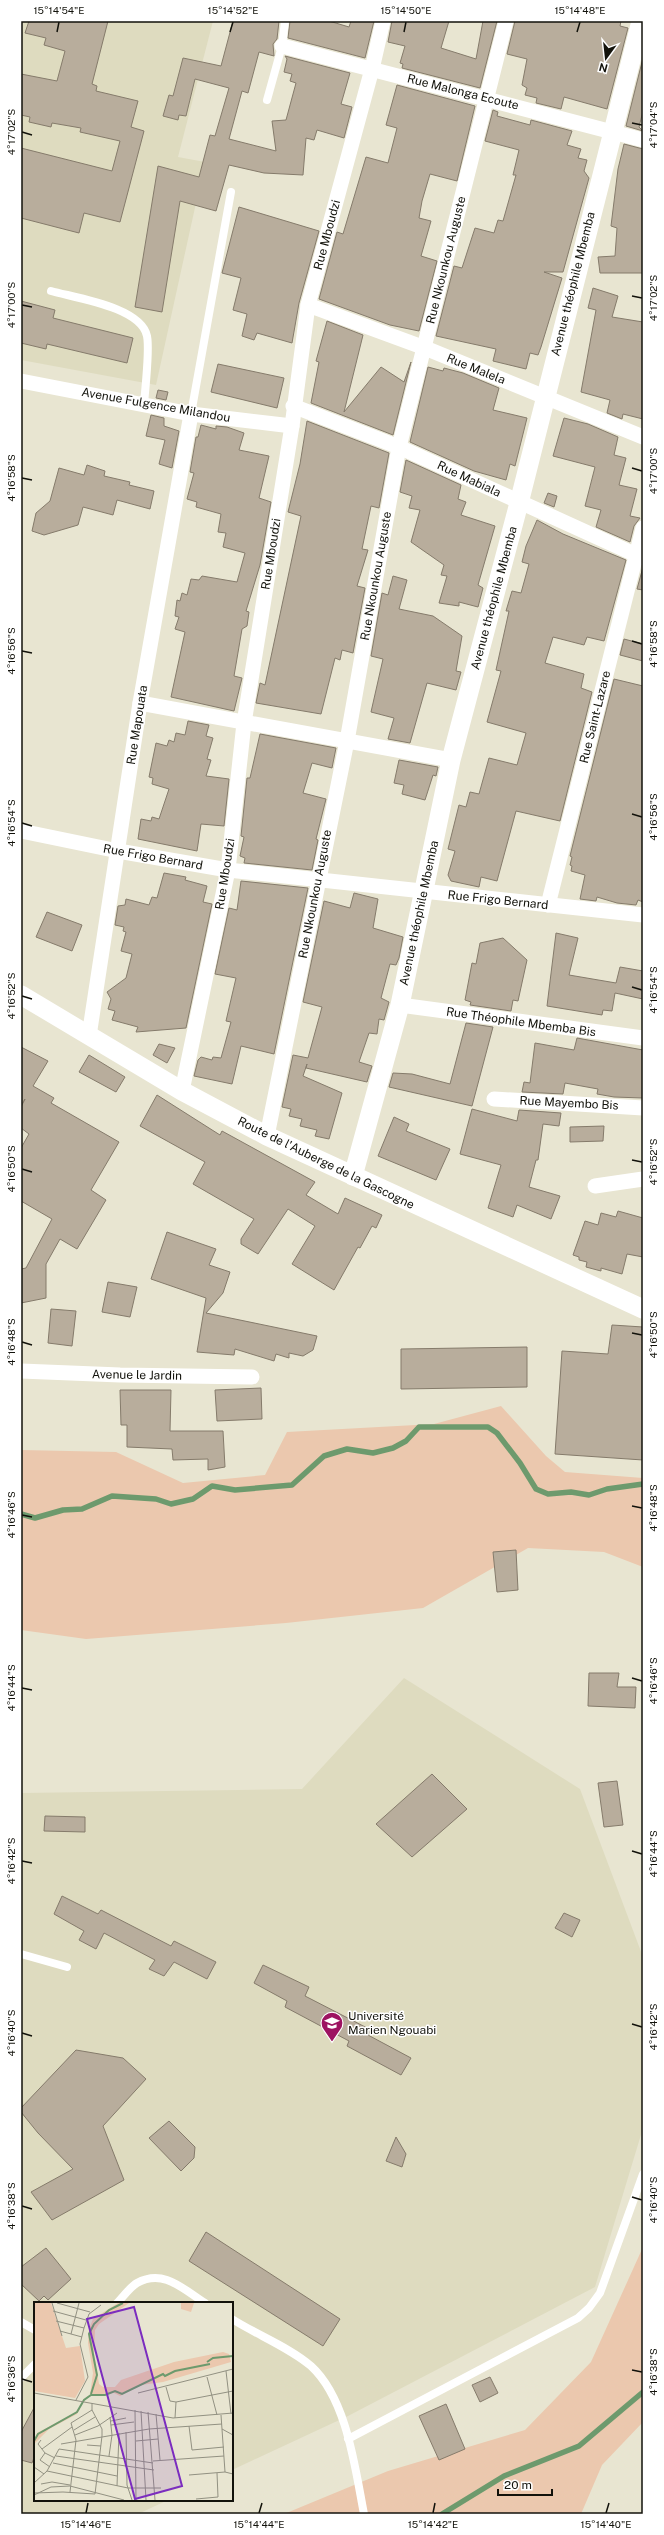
<svg xmlns="http://www.w3.org/2000/svg" width="664" height="2535" viewBox="0 0 664 2535" font-family="'Public Sans',sans-serif">
<rect width="100%" height="100%" fill="#e8e5d1"/>
<g fill="#dedbbf">
<path d="M21,21H213L178,157L205,162L156,385L21,360Z"/>
<path d="M404,1678L580,1789L643,1957V2128L595,2287L348,2416L232,2470V2303H35V2500H168L138,2514H21V1793L302,1789Z"/>
</g>
<g fill="#ebc8ae">
<path d="M501,1406L546,1456L565,1472L643,1478V1567L604,1552L528,1548L423,1608L286,1623L86,1639L21,1630V1450L116,1452L183,1483L265,1475L287,1432L434,1424Z"/>
<path d="M643,2247V2422L602,2465L581,2514H284L388,2471L525,2430L591,2362Z"/>
</g>
<g fill="none" stroke-linecap="round" stroke-linejoin="round">
<g stroke="#6d9a6d" stroke-width="5.5">
<path d="M21,1514L35,1518L63,1510L82,1509L112,1496L156,1499L171,1504L193,1499L212,1486L235,1490L292,1485L324,1456L347,1449L373,1453L393,1448L406,1441L419,1427H488L497,1433L520,1463L536,1489L548,1494L571,1492L589,1495L607,1489L643,1484"/>
<path d="M442,2514L504,2476L579,2446L643,2392"/>
</g>
</g>
<g fill="#b8ad9c" stroke="#857b6b">
<path d="M29,21H108L92,84L97,86L96,91L138,101L131,127L144,131L120,222L84,213L79,233L21,218V148L112,171L120,141L80,132L81,128L52,123L51,127L29,122L30,117L21,115V74L57,81L65,51L44,45L46,38L25,33Z"/>
<path d="M233,21H279L277,39L273,44L274,56L259,52L248,93L242,91L229,139L276,151L272,121L286,120L296,83L290,81L292,74L284,72L287,59L285,56L350,73L341,104L352,107L344,138L317,130L314,140L306,138L303,175L264,173L229,165L216,211L180,201L162,312L135,307L158,166L199,177L210,135L215,136L229,88L195,79L186,116L179,115L178,120L163,116L169,95L173,96L183,58L221,66Z"/>
<path d="M290,21H329L349,27L351,21H374L365,58L288,38Z"/>
<path d="M392,21H449L441,48L476,59L483,21H497L480,88L402,68L403,64L400,63L405,46L388,42Z"/>
<path d="M515,21H621L620,26L628,28L607,109L564,97L561,109L536,103L537,98L525,95L527,88L522,85L527,59L507,54Z"/>
<path d="M643,58V111L639,127L643,131L626,126Z"/>
<path d="M397,85L475,106L457,181L430,174L422,201L419,218L431,221L421,256L437,261L419,331L390,325L319,299L337,232L343,234L366,157L388,163L397,128L386,125Z"/>
<path d="M493,110L498,112L497,116L530,125L531,120L572,131L567,145L581,149L578,158L587,160L584,171L589,178L563,272H544L562,278L541,347L538,355L530,353L526,369L493,361L496,349L436,336L454,266L462,268L475,228L494,233L498,220L503,221L516,175H513L519,150L485,141Z"/>
<path d="M624,144L643,149V273H600L598,257L615,256L617,228L611,226L618,169Z"/>
<path d="M239,207L319,231L299,303L292,343L257,333L254,340L242,336L247,314L233,310L241,278L222,273Z"/>
<path d="M593,288L618,296L612,317L643,322V419L623,414L622,419L607,413L610,400L581,392L596,310L588,308Z"/>
<path d="M21,301L55,310L53,318L133,338L127,363L47,344L46,349L21,343Z"/>
<path d="M327,321L363,335L344,412L381,367L404,382L411,362L393,435L311,403L319,362L316,361Z"/>
<path d="M218,364L284,378L277,408L211,392Z"/>
<path d="M428,367L443,371L444,368L463,373L499,388L493,410L527,418L515,466L510,464L506,480L474,471L410,442Z"/>
<path d="M158,390L168,392L166,400L156,398Z"/>
<path d="M151,415L164,418V426L179,431L172,468L159,464L165,440L146,436Z"/>
<path d="M564,418L588,424L618,437L614,455L626,458L619,485L637,489L630,516L640,518L634,526L630,542L596,527L601,510L585,506L595,467L553,456Z"/>
<path d="M307,421L389,453L379,508L371,506L362,549L368,550L357,586L365,588L353,653L342,650L340,660L335,658L321,714L256,703L260,683L265,685L301,516L288,512L300,464Z"/>
<path d="M201,425L216,429V426L227,427L244,433L239,450L269,456L259,498L271,502L260,565L246,611L249,612L247,626L242,629L234,676L242,678L234,711L171,697L185,632L175,629L179,617L175,616L177,600L180,601L182,593L187,595L191,579L199,580L202,576L237,582L245,553L223,547L226,533L218,532L221,514L196,507L197,502L187,499L194,473L190,472L196,437H198Z"/>
<path d="M406,460L461,485L458,499L466,502L461,515L495,526L478,585L483,588L478,607L459,602V606L439,603L447,576L441,575L444,565L411,542L420,510L409,508L412,496L400,492Z"/>
<path d="M87,465L105,471L104,476L130,482L129,485L154,491L150,509L117,500L113,515L83,507L78,525L44,535L32,531L36,513L50,501L59,468L84,475Z"/>
<path d="M548,493L557,496L554,507L544,503Z"/>
<path d="M537,520L563,534L626,560L604,641L587,637L584,645L553,637L545,663L584,674L581,688L592,692L560,821L516,811L497,881L481,877L479,887L451,881L448,875L455,851L448,849L459,805L466,807L470,792L479,794L489,758L517,765L526,733L487,722L501,671L496,670L509,611H506L512,591L521,593L529,564L522,562L526,546Z"/>
<path d="M643,567V590L637,589Z"/>
<path d="M393,576L407,580L399,609L433,616L462,636L456,671L461,672L456,690L427,683L410,743L388,739L394,718L371,712L383,659L371,656L382,593L388,595Z"/>
<path d="M624,639L643,644V661L620,655Z"/>
<path d="M614,679L643,686V902L638,900L636,905L617,903L597,897L596,901L580,899L585,875L571,871L572,866L570,865L572,857L570,856Z"/>
<path d="M188,721L209,725L206,736L213,738L207,759L211,760L206,776L229,779L224,826L201,824L197,851L138,839L141,819L151,821L152,817L159,819L169,789L152,784L153,778L149,777L156,743L167,746L169,740L174,742L176,733L185,735Z"/>
<path d="M260,734L336,748L332,768L312,763L303,793L326,799L316,839L318,840L312,870L244,863L245,858L240,856L244,837L241,836L247,778H250Z"/>
<path d="M399,760L438,767L436,776L433,775L425,800L402,794L404,785L394,783Z"/>
<path d="M164,873L186,877L185,880L207,886L203,902L212,904L186,1028L136,1032L138,1027L112,1020L115,1011L108,1009L111,999L107,992L126,978L132,954L121,951L126,932L123,931L124,927L115,925L118,906L125,905L126,899L149,905L152,897L157,898Z"/>
<path d="M241,881L308,888L274,1054L241,1046L232,1084L194,1076L198,1060L201,1057L212,1060L213,1057L221,1058L231,1022L226,1021L236,978L215,974L229,908L237,910Z"/>
<path d="M354,893L378,899L373,928L403,937L399,958L396,965L390,964L381,998L389,1002L384,1020L379,1019L377,1034L369,1033L359,1062L372,1066L367,1082L306,1068L307,1064L303,1076L342,1093L329,1139L315,1136L317,1130L300,1126L302,1119L289,1116L291,1109L282,1107L293,1055L308,1058L322,1007L303,1002L324,901L350,908Z"/>
<path d="M47,912L82,925L72,951L36,937Z"/>
<path d="M556,933L578,938L569,975L616,983L620,967L643,971V999L615,993L612,1011L603,1010L602,1015L547,1006Z"/>
<path d="M503,938L527,960L518,1001L513,1000L511,1011L470,1005L471,1002L465,1000L472,963L476,964L480,943Z"/>
<path d="M466,1023L493,1027L472,1106L389,1087L393,1073L412,1074L450,1084Z"/>
<path d="M577,1038L643,1050V1098L614,1097L597,1094L598,1089L565,1083L563,1094L522,1092L524,1082L530,1083L535,1043L574,1050Z"/>
<path d="M159,1044L175,1048L167,1063L153,1055Z"/>
<path d="M21,1047L48,1061L33,1086L54,1098L51,1103L119,1142L91,1190L106,1200L77,1249L60,1239L46,1264V1298L21,1303V1269L26,1268L52,1219L21,1201V1148L29,1134L21,1128V1107L25,1099L21,1106Z"/>
<path d="M89,1055L125,1077L116,1092L79,1072Z"/>
<path d="M157,1095L220,1135L222,1131L315,1182L306,1195L338,1214L345,1198L382,1215L376,1228L372,1226L360,1248L358,1247L334,1290L292,1264L315,1226L288,1209L258,1254L241,1244V1239L254,1219L193,1184L205,1162L140,1126Z"/>
<path d="M472,1109L517,1121L519,1110L561,1113L559,1126L543,1124L538,1160H536L529,1187L560,1196L551,1219L517,1205L513,1217L488,1208L501,1165L460,1154Z"/>
<path d="M394,1117L409,1124L406,1131L450,1149L436,1180L378,1156Z"/>
<path d="M604,1126L603,1141L570,1142V1127Z"/>
<path d="M618,1211L643,1218V1257L627,1254L622,1274L601,1268V1271L586,1267L587,1262L579,1260V1257L573,1255L585,1221L598,1225L601,1213L616,1217Z"/>
<path d="M167,1232L216,1249L209,1265L230,1272L223,1293L206,1313L317,1336L313,1350L303,1356L289,1353V1358L276,1354L274,1361L235,1349L234,1355L197,1352L206,1298L151,1279Z"/>
<path d="M108,1282L137,1287L130,1317L102,1312Z"/>
<path d="M51,1309L76,1311L72,1346L48,1343Z"/>
<path d="M612,1325L643,1327V1460L555,1454L562,1351L608,1354Z"/>
<path d="M527,1347V1387L401,1389V1349Z"/>
<path d="M261,1388L262,1419L217,1421L215,1390Z"/>
<path d="M120,1390H171L170,1431H223L225,1467L208,1470V1459L173,1460L172,1449L127,1447V1425H121Z"/>
<path d="M516,1550L518,1590L497,1592L493,1552Z"/>
<path d="M589,1673H619L617,1687H636L635,1708L588,1706Z"/>
<path d="M432,1774L467,1809L412,1857L376,1824Z"/>
<path d="M617,1781L623,1825L604,1827L598,1783Z"/>
<path d="M45,1816L85,1817V1832L44,1831Z"/>
<path d="M62,1896L98,1914L101,1910L171,1946L174,1941L216,1962L207,1979L174,1962L164,1976L149,1969L155,1960L104,1933L96,1949L79,1940L84,1931L54,1914Z"/>
<path d="M564,1913L580,1920L572,1937L555,1928Z"/>
<path d="M263,1965L309,1987L305,1996L371,2030L368,2035L411,2058L401,2075L347,2046L349,2041L285,2007L287,2001L254,1983Z"/>
<path d="M76,2050L123,2058L146,2079L103,2126L124,2180L52,2220L31,2192L73,2169L38,2133L21,2112V2108Z"/>
<path d="M169,2121L195,2147L194,2158L181,2171L149,2138Z"/>
<path d="M396,2137L406,2154L402,2167L386,2161Z"/>
<path d="M206,2232L340,2319L323,2346L189,2261Z"/>
<path d="M46,2248L71,2279L48,2300L44,2296L39,2301L21,2284V2267Z"/>
<path d="M490,2377L498,2393L480,2402L472,2385Z"/>
<path d="M446,2404L465,2449L439,2460L419,2416Z"/>
<path d="M35,2406V2455L32,2463L21,2460V2432Z"/>
</g>
<g fill="none" stroke-linecap="round" stroke-linejoin="round">
<g stroke="#fff" stroke-width="8">
<path d="M267,100L282,46L285,21"/>
<path d="M51,291C76,298 141,307 147,336C150,351 145,388 144,405"/>
<path d="M191,414L231,192"/>
<path d="M21,1954L67,1967"/>
<path d="M117,2303C123,2297 130,2287 137,2283C164,2268 184,2290 205,2303"/>
<path d="M232,2319C257,2335 289,2347 311,2366C347,2399 355,2468 364,2514"/>
<path d="M21,2322L35,2330"/>
<path d="M21,2378L35,2364"/>
<path d="M348,2439L578,2318L589,2308L600,2293L643,2174"/>
</g>
<g stroke="#fff" stroke-width="15">
<path d="M282,46L643,140"/>
<path d="M308,305L425,348L643,437"/>
<path d="M21,381L191,414L292,426"/>
<path d="M293,406L399,447L643,558"/>
<path d="M140,703L451,760"/>
<path d="M21,831L118,851L228,870L643,915"/>
<path d="M548,905L643,528"/>
<path d="M400,1005L643,1038"/>
<path d="M89,1036L140,703L191,414"/>
<path d="M182,1091L228,870L244,723L292,426L308,305L372,69L383,21"/>
<path d="M494,1099L643,1108"/>
<path d="M267,1136L347,741L399,447L506,21"/>
<path d="M595,1186L643,1179"/>
<path d="M21,1371L120,1375L252,1377"/>
</g>
<g stroke="#fff" stroke-width="19">
<path d="M21,995L182,1091L267,1136L643,1309"/>
<path d="M353,1176L400,1005L451,760L519,503L641,21"/>
</g>
</g>
<path fill="none" stroke="#12120b" stroke-width="1.5" d="M57,32L59,22M230,32L233,22M404,32L406,22M577,32L580,22M632,123L642,125M22,132L32,135M632,296L642,298M22,305L32,307M632,468L642,471M22,478L32,480M632,641L642,644M22,651L32,653M632,814L642,817M22,823L32,826M632,987L642,990M22,996L32,999M632,1160L642,1162M22,1169L32,1172M632,1333L642,1335M22,1342L32,1345M632,1506L642,1508M22,1515L32,1517M632,1678L642,1681M22,1688L32,1690M632,1851L642,1854M22,1861L32,1863M632,2024L642,2027M22,2033L32,2036M632,2197L642,2200M22,2206L32,2209M632,2370L642,2372M22,2379L32,2382M86,2513L88,2503M259,2513L262,2503M433,2513L435,2503M606,2513L609,2503"/>
<defs>
<g id="university-pin" transform="scale(1.15)"><path d="M0 17L-7.5 6A9.5 9.5 0 1 1 7.5 6Z" fill="#9d1361" stroke="#fff"/><path d="M0-5L7-2L0 1L-7-2ZM-4 1L0 2.5L4 1V4Q0 6-4 4Z" fill="#fff"/></g>
</defs>
<g fill-rule="evenodd">
<use href="#university-pin" x="332" y="2023"/>
</g>
<g text-anchor="middle" stroke-width="3" stroke-linejoin="round" paint-order="stroke">
<g font-size="12" fill="#12120b" stroke="#fff">
<text transform="translate(463 92) rotate(14)" y="4">Rue Malonga Ecoute</text>
<text transform="translate(327 235) rotate(-75)" y="4">Rue Mboudzi</text>
<text transform="translate(446 260) rotate(-76)" y="4">Rue Nkounkou Auguste</text>
<text transform="translate(573 284) rotate(-76)" y="4">Avenue théophile Mbemba</text>
<text transform="translate(476 369) rotate(22)" y="4">Rue Malela</text>
<text transform="translate(156 405) rotate(10)" y="4">Avenue Fulgence Milandou</text>
<text transform="translate(469 479) rotate(25)" y="4">Rue Mabiala</text>
<text transform="translate(271 554) rotate(-81)" y="4">Rue Mboudzi</text>
<text transform="translate(376 576) rotate(-80)" y="4">Rue Nkounkou Auguste</text>
<text transform="translate(494 598) rotate(-75)" y="4">Avenue théophile Mbemba</text>
<text transform="translate(595 717) rotate(-76)" y="4">Rue Saint-Lazare</text>
<text transform="translate(137 725) rotate(-81)" y="4">Rue Mapouata</text>
<text transform="translate(153 857) rotate(10)" y="4">Rue Frigo Bernard</text>
<text transform="translate(225 874) rotate(-81)" y="4">Rue Mboudzi</text>
<text transform="translate(315 894) rotate(-79)" y="4">Rue Nkounkou Auguste</text>
<text transform="translate(498 900) rotate(6)" y="4">Rue Frigo Bernard</text>
<text transform="translate(419 913) rotate(-78)" y="4">Avenue théophile Mbemba</text>
<text transform="translate(521 1022) rotate(8)" y="4">Rue Théophile Mbemba Bis</text>
<text transform="translate(569 1103) rotate(3)" y="4">Rue Mayembo Bis</text>
<text transform="translate(326 1163) rotate(26)" y="4">Route de l'Auberge de la Gascogne</text>
<text transform="translate(137 1375) rotate(1)" y="4">Avenue le Jardin</text>
</g>
<g font-size="12" fill="#12120b" stroke="#fff" text-anchor="start">
<text x="348" y="2020">Université<tspan x="348" dy="14">Marien Ngouabi</tspan></text>
</g>
</g>
<g transform="translate(34 2302)">
<rect width="199" height="199" fill="#e8e5d1"/>
<path d="M0,1H17L32,46L46,44L51,79L41,96L0,89ZM84,1H95L65,22L61,28L60,51L65,82L69,85H81L87,78L140,60L189,50L195,52L197,60L129,80L107,83L86,94L80,91L56,93L59,71L54,41L55,27L59,17ZM147,1H160L157,10L147,7ZM44,107H46L43,112L15,127L0,142L3,131L43,110Z" fill="#ebc8ae"/>
<path fill="none" stroke="#6d9a6d" stroke-width="2" d="M173,60L179,56L199,54M57,92L63,73L55,32L60,22L75,8L89,1M0,139L4,132L43,110L50,98L57,93H71L81,89L88,92L129,72L131,74L141,69L176,62"/>
<path fill="none" stroke="#929182" stroke-width="1" d="M18,1L28,34M23,1L56,10M19,9L52,18M22,19L50,26M26,29L48,35M37,32L45,1M192,69L197,112M173,75L183,113M132,85L136,99L142,100L199,89M0,91L139,116L199,111M104,91L199,67M42,98L54,75L46,42L50,26L55,12L67,3M101,108L102,198M107,109L112,198M114,110L121,198M122,112L126,158M187,113L191,170M141,116L142,100M77,119L92,116M77,123L100,120M155,124L158,148L190,145M188,127L199,133M40,128L61,115M92,130L93,183L98,198M41,133L64,124L83,111M7,138L4,142L11,151L21,156M102,139L124,137M27,142L115,127L188,122M53,143L67,144M8,147L38,125M11,151L6,158L16,165M22,154L120,168M75,154L78,133L76,115M119,159L190,154M19,161L83,174M0,165L10,172M13,169L94,186H127M155,173L191,170L199,172M0,181L13,169L25,147L119,161M7,182L18,180L36,183M83,184L85,131M36,190L42,138L37,121L58,108M0,191L29,190L61,192L68,134V127L58,108V101M0,193L17,185L36,184L90,198M162,197L184,195L183,171"/>
<path fill="#7b2cbf" fill-opacity="0.15" stroke="#7b2cbf" stroke-width="2" d="M100,5L148,184L101,197L53,17Z"/>
<rect width="199" height="199" fill="none" stroke="#12120b" stroke-width="2"/>
</g>
<rect width="664" height="2535" fill="none" stroke="#ffffff" stroke-width="44"/>
<g transform="translate(606 58) rotate(195)" stroke="#ffffff" stroke-width="3" paint-order="stroke">
<path d="M0-3L7 15L0 10L-7 15Z" fill="#12120b"/>
<text y="-6" font-size="11" font-weight="bold" text-anchor="middle" fill="#12120b">N</text>
</g>
<path d="M498 2489v6h54v-6" fill="none" stroke="#12120b" stroke-width="2"/>
<text x="504" y="2489" font-size="12" fill="#12120b" stroke="#ffffff" stroke-width="3" paint-order="stroke">20 m</text>
<rect x="22" y="22" width="620" height="2491" fill="none" stroke="#12120b" stroke-width="1.5"/>
<g font-size="10" text-anchor="middle" fill="#12120b">
<text x="59" y="14">15°14'54"E</text>
<text x="233" y="14">15°14'52"E</text>
<text x="406" y="14">15°14'50"E</text>
<text x="580" y="14">15°14'48"E</text>
<text transform="translate(653 125) rotate(-90)" y="4">4°17'04"S</text>
<text transform="translate(11 132) rotate(-90)" y="4">4°17'02"S</text>
<text transform="translate(653 298) rotate(-90)" y="4">4°17'02"S</text>
<text transform="translate(11 305) rotate(-90)" y="4">4°17'00"S</text>
<text transform="translate(653 471) rotate(-90)" y="4">4°17'00"S</text>
<text transform="translate(11 478) rotate(-90)" y="4">4°16'58"S</text>
<text transform="translate(653 644) rotate(-90)" y="4">4°16'58"S</text>
<text transform="translate(11 651) rotate(-90)" y="4">4°16'56"S</text>
<text transform="translate(653 817) rotate(-90)" y="4">4°16'56"S</text>
<text transform="translate(11 823) rotate(-90)" y="4">4°16'54"S</text>
<text transform="translate(653 990) rotate(-90)" y="4">4°16'54"S</text>
<text transform="translate(11 996) rotate(-90)" y="4">4°16'52"S</text>
<text transform="translate(653 1162) rotate(-90)" y="4">4°16'52"S</text>
<text transform="translate(11 1169) rotate(-90)" y="4">4°16'50"S</text>
<text transform="translate(653 1335) rotate(-90)" y="4">4°16'50"S</text>
<text transform="translate(11 1342) rotate(-90)" y="4">4°16'48"S</text>
<text transform="translate(653 1508) rotate(-90)" y="4">4°16'48"S</text>
<text transform="translate(11 1515) rotate(-90)" y="4">4°16'46"S</text>
<text transform="translate(653 1681) rotate(-90)" y="4">4°16'46"S</text>
<text transform="translate(11 1688) rotate(-90)" y="4">4°16'44"S</text>
<text transform="translate(653 1854) rotate(-90)" y="4">4°16'44"S</text>
<text transform="translate(11 1861) rotate(-90)" y="4">4°16'42"S</text>
<text transform="translate(653 2027) rotate(-90)" y="4">4°16'42"S</text>
<text transform="translate(11 2033) rotate(-90)" y="4">4°16'40"S</text>
<text transform="translate(653 2200) rotate(-90)" y="4">4°16'40"S</text>
<text transform="translate(11 2206) rotate(-90)" y="4">4°16'38"S</text>
<text transform="translate(653 2372) rotate(-90)" y="4">4°16'38"S</text>
<text transform="translate(11 2379) rotate(-90)" y="4">4°16'36"S</text>
<text x="86" y="2528">15°14'46"E</text>
<text x="259" y="2528">15°14'44"E</text>
<text x="433" y="2528">15°14'42"E</text>
<text x="606" y="2528">15°14'40"E</text>
</g>
</svg>
